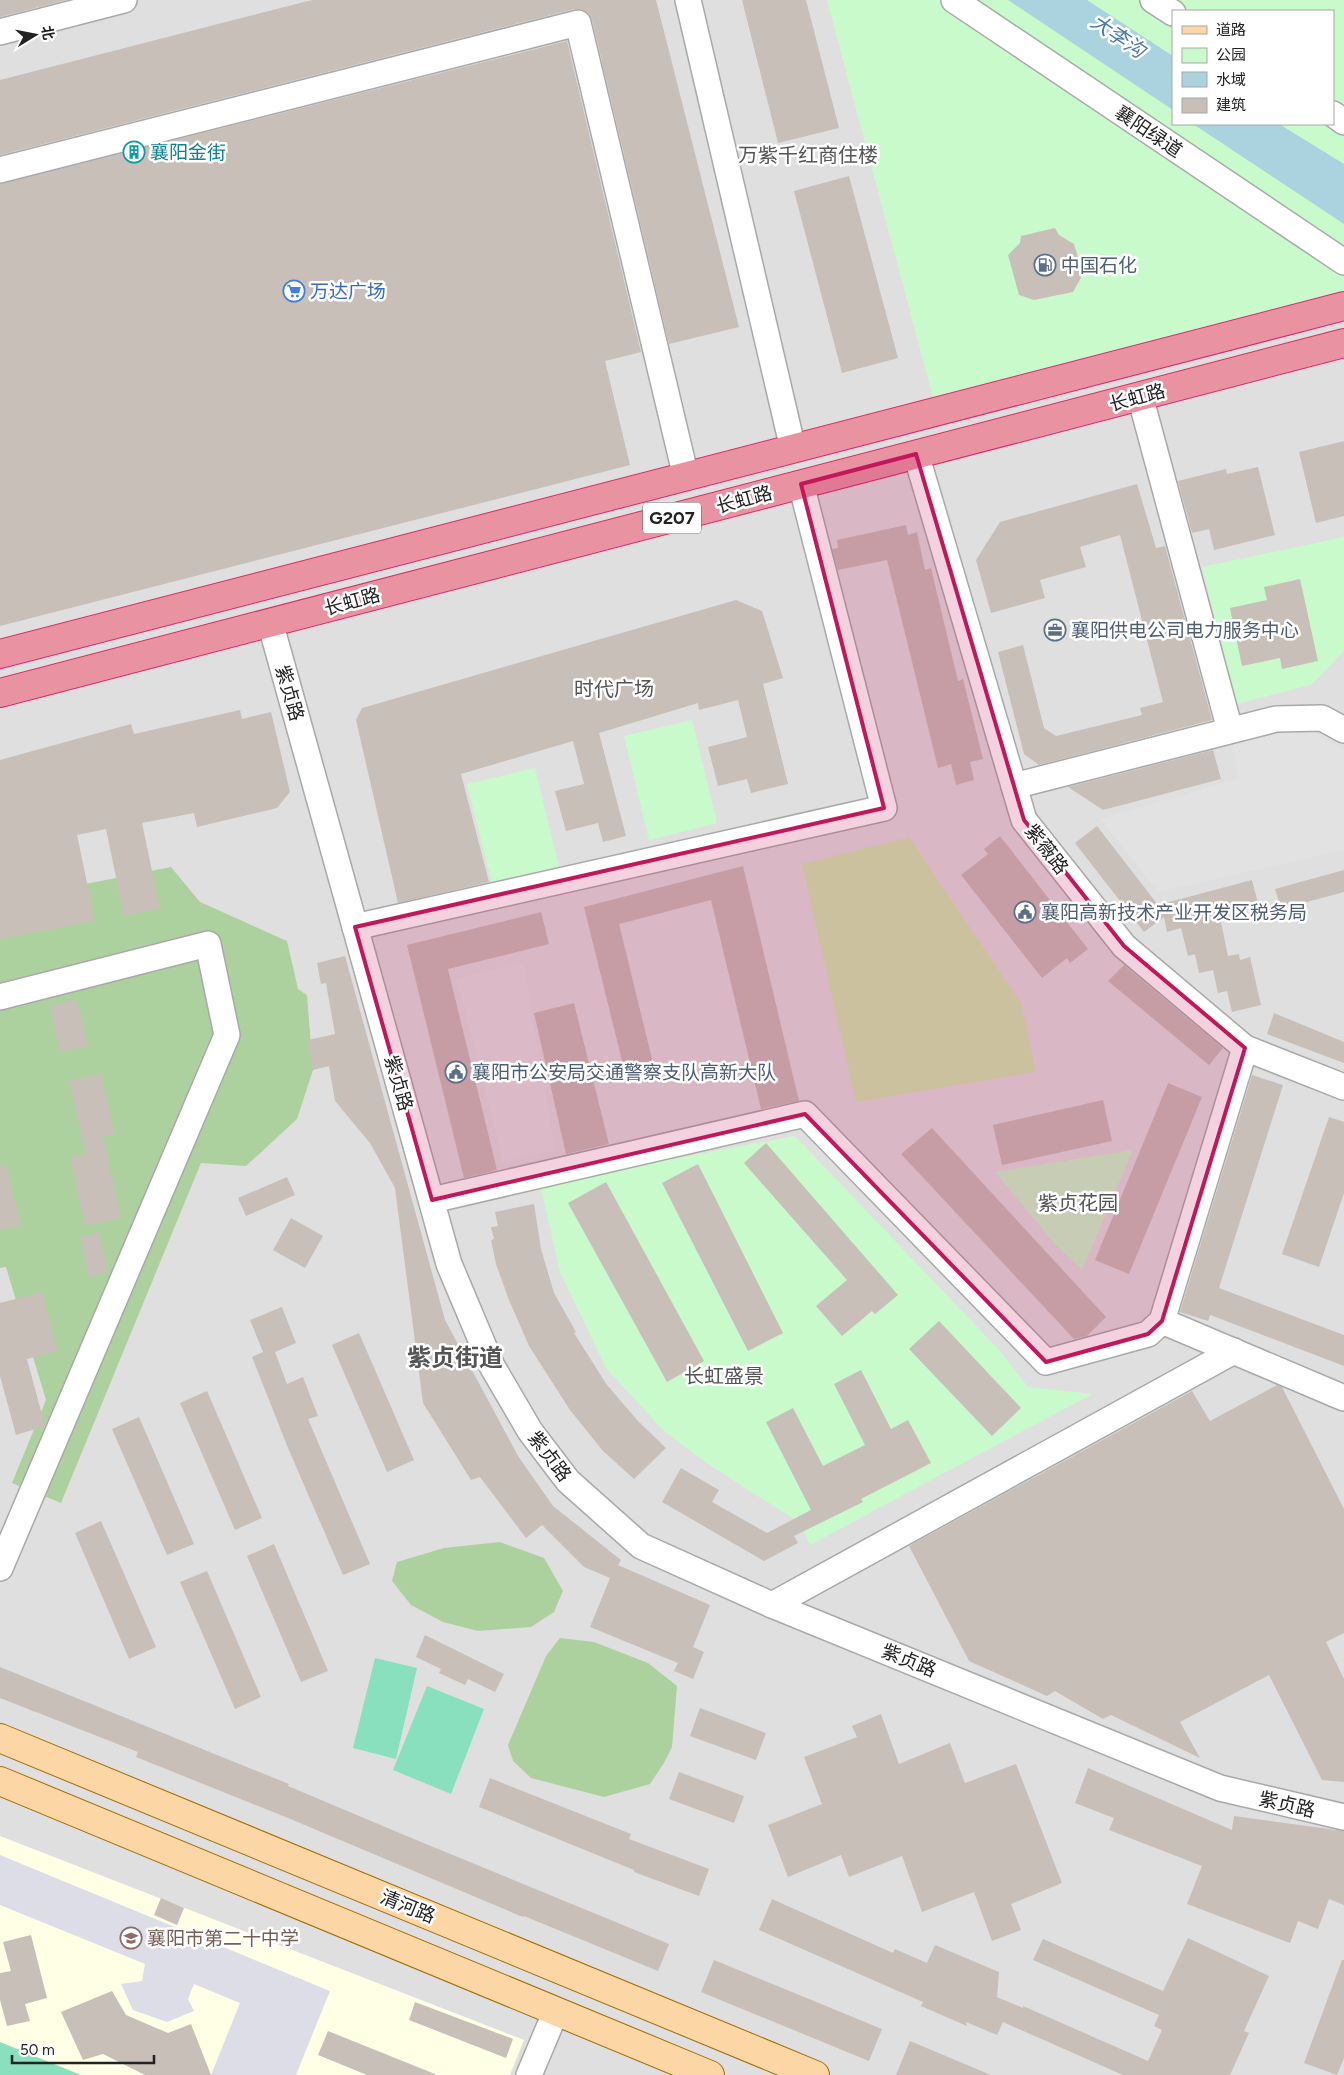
<svg xmlns="http://www.w3.org/2000/svg" width="1344" height="2075" viewBox="0 0 1344 2075" font-family="Figtree,'Noto Sans SC',sans-serif">
<rect width="100%" height="100%" fill="#f2efe9"/>
<path fill="#e0dfdf" fill-rule="evenodd" d="M0,0H1344V2075H0ZM1173,11H1333V124H1173Z"/>
<path fill="#ffffe5" d="M0,1836L524,2040L510,2075H0Z"/>
<path fill="#cdebb0" d="M909,837L1021,1003L1036,1072L856,1102L802,864Z"/>
<g fill="#add19e">
<path d="M171,867L200,902L287,941L298,989L307,995L313,1070L297,1119L246,1166L201,1163L61,1503L12,1483L46,1400L6,1267L0,1268V901Z"/>
<path d="M500,1542L544,1558L563,1591L554,1612L531,1627L478,1631L443,1622L411,1605L392,1581L397,1562L444,1548Z"/>
<path d="M560,1638L594,1642L648,1663L677,1686L672,1747L664,1763L650,1784L604,1797L531,1778L513,1761L508,1745L546,1656Z"/>
</g>
<g fill="#c8facc" fill-rule="evenodd">
<path d="M827,0H1344V300L935,405ZM1173,11H1333V124H1173Z"/>
<path d="M1344,537V651L1311,685L1236,704L1202,567Z"/>
<path d="M692,720L717,823L649,840L624,736Z"/>
<path d="M535,768L560,871L493,887L467,784Z"/>
<path d="M795,1136L1000,1351L1028,1387L1092,1394L810,1545L800,1523L705,1462L663,1430L606,1368L560,1272L540,1184Z"/>
<path d="M1133,1150L1082,1270L1053,1242L995,1172Z"/>
</g>
<g fill="#88e0be">
<path d="M375,1658L417,1668L396,1759L353,1748Z"/>
<path d="M427,1686L484,1709L451,1794L393,1770Z"/>
<path d="M0,2042L81,2075H0Z"/>
</g>
<g fill="#e2e2e2">
<path d="M1287,731H1314L1344,751V850L1158,892L1101,819L1239,778L1231,745Z"/>
<path d="M523,962L555,1150L503,1162L457,979Z"/>
</g>
<path fill="#dddde8" d="M0,1855L330,1991L296,2075H211L240,2003L194,1984L188,1999L194,2011L167,2022L133,2010L121,1984L142,1981L145,1964L0,1905Z"/>
<g fill="#aad3df">
<path d="M1008,0H1087L1173,56V110Z"/>
<path d="M1193,124H1279L1344,164V224Z"/>
</g>
<g fill="#c7bfb8">
<path d="M0,0H66L0,17Z"/>
<path d="M312,0H656L739,327L669,344L592,20L588,13L581,9H574L0,155V80Z"/>
<path d="M742,0H806L839,128L778,143Z"/>
<path d="M567,41L641,352L605,361L630,465L0,626V184Z"/>
<path d="M849,176L898,358L842,373L794,191Z"/>
<path d="M1055,228L1059,235L1074,244L1083,274L1073,292L1034,300L1019,295L1008,255L1020,243L1021,236Z"/>
<path d="M1344,441V516L1316,523L1299,452Z"/>
<path d="M1258,467L1275,535L1214,550L1209,529L1192,533L1178,481L1226,469L1227,474Z"/>
<path d="M1137,484L1156,548L1165,546L1212,720L1039,765L1024,754L998,652L1023,645L1044,728L1056,736L1142,715L1140,708L1163,702L1120,535L1080,547L1086,567L1040,580L1045,598L991,613L976,560L1000,522Z"/>
<path d="M906,525L908,535L917,532L925,570L931,568L958,681L963,679L983,759L970,762L974,780L956,785L951,764L938,768L887,560L838,570L832,549L838,548L837,540Z"/>
<path d="M1300,579L1318,661L1282,669L1280,658L1242,666L1230,608L1267,600L1264,587Z"/>
<path d="M736,600L762,611L783,678L763,684L788,784L751,793L747,779L718,786L708,747L747,737L738,700L699,710L698,703L599,733L626,836L603,842L598,823L566,831L555,791L584,784L573,741L461,774L489,882L398,903L356,720L362,708Z"/>
<path d="M240,710L242,719L271,712L290,792L277,808L197,827L194,813L142,823L160,909L124,916L106,829L77,835L95,921L0,939V760L131,724L134,734Z"/>
<path d="M1213,750L1221,779L1103,810L1068,787Z"/>
<path d="M1097,826L1158,905L1252,880L1259,907L1220,918L1228,956L1239,954L1240,960L1250,957L1261,1005L1232,1012L1227,991L1218,993L1213,970L1199,973L1195,954L1188,956L1181,928L1167,932L1164,917L1144,932L1075,843Z"/>
<path d="M1000,836L1088,949L1070,963L1067,958L1042,978L961,875L988,854L984,849Z"/>
<path d="M743,866L799,1101L761,1109L711,900L619,924L654,1067L625,1073L584,907Z"/>
<path d="M1344,870V892L1281,909L1275,889Z"/>
<path d="M541,912L549,944L448,969L497,1170L464,1178L407,945Z"/>
<path d="M345,956L445,1320L518,1456L553,1506L621,1560L618,1565L710,1605L693,1647L704,1652L693,1679L674,1671L678,1663L590,1627L610,1578L584,1567L542,1525L526,1538L480,1477L471,1480L423,1403L395,1188L370,1143L335,1101L329,1066L313,1070L308,1040L335,1034L326,983L321,984L317,963Z"/>
<path d="M1124,965L1223,1048L1209,1065L1108,981Z"/>
<path d="M77,1000L88,1046L60,1052L50,1006Z"/>
<path d="M574,1003L609,1144L566,1154L534,1013Z"/>
<path d="M1274,1013L1344,1042V1063L1267,1034Z"/>
<path d="M101,1074L115,1134L103,1137L121,1218L85,1226L70,1157L86,1154L69,1081Z"/>
<path d="M1252,1075L1283,1085L1219,1288L1344,1335V1366L1210,1315L1208,1321L1180,1312Z"/>
<path d="M1168,1083L1202,1097L1129,1274L1095,1260Z"/>
<path d="M1103,1100L1112,1141L1002,1165L993,1125Z"/>
<path d="M1329,1117L1344,1122V1193L1319,1267L1282,1254Z"/>
<path d="M932,1128L1106,1317L1087,1336L1074,1339L901,1154Z"/>
<path d="M766,1143L898,1295L875,1314L872,1311L842,1336L816,1306L847,1280L744,1163Z"/>
<path d="M698,1164L783,1333L748,1351L662,1183Z"/>
<path d="M0,1166H6L21,1226L0,1230Z"/>
<path d="M287,1177L295,1195L246,1216L238,1198Z"/>
<path d="M606,1182L704,1361L667,1382L568,1203Z"/>
<path d="M534,1204L541,1249L554,1293L576,1332L574,1333L607,1385L638,1421L666,1448L634,1479L603,1451L570,1410L529,1346L509,1300L496,1264L491,1240L494,1239L491,1227L498,1226L495,1212Z"/>
<path d="M291,1218L323,1236L305,1268L273,1250Z"/>
<path d="M99,1232L108,1272L89,1277L80,1237Z"/>
<path d="M42,1292L58,1351L27,1359L45,1426L16,1435L0,1376V1303Z"/>
<path d="M282,1307L296,1343L275,1352L287,1384L303,1377L318,1416L308,1419L370,1564L343,1575L288,1448L252,1357L263,1352L250,1320Z"/>
<path d="M939,1321L1021,1408L992,1436L909,1349Z"/>
<path d="M359,1333L414,1460L387,1472L332,1345Z"/>
<path d="M861,1370L891,1429L908,1420L931,1463L861,1499L863,1502L794,1536L798,1543L764,1561L662,1502L681,1468L719,1490L712,1502L767,1533L811,1510L766,1422L793,1408L823,1466L865,1445L834,1384Z"/>
<path d="M1277,1385L1282,1387L1344,1509V1633L1326,1642L1344,1679V1782L1322,1780L1269,1675L1180,1722L1200,1758L1111,1715L1103,1719L1055,1691L1047,1696L969,1661L909,1546L1192,1391L1210,1421Z"/>
<path d="M207,1391L262,1518L235,1530L180,1403Z"/>
<path d="M139,1417L194,1544L167,1555L112,1429Z"/>
<path d="M101,1521L156,1647L129,1659L75,1533Z"/>
<path d="M274,1544L328,1671L301,1682L247,1556Z"/>
<path d="M207,1571L261,1697L235,1709L180,1582Z"/>
<path d="M425,1635L504,1674L495,1692L468,1679L465,1685L439,1673L441,1669L416,1657Z"/>
<path d="M0,1667L289,1784L288,1786L409,1837L669,1944L658,1971L524,1916L523,1917L288,1818L136,1757L138,1752L0,1698Z"/>
<path d="M700,1708L766,1733L756,1760L690,1736Z"/>
<path d="M881,1714L899,1764L950,1743L965,1783L1016,1764L1062,1883L1011,1904L1021,1930L992,1941L974,1892L922,1912L902,1856L849,1877L841,1855L788,1877L768,1825L822,1804L804,1757L857,1737L852,1726Z"/>
<path d="M1088,1768L1232,1830L1234,1816L1344,1831V1905L1329,1899L1318,1929L1298,1921L1290,1943L1187,1904L1202,1866L1109,1830L1114,1818L1075,1803Z"/>
<path d="M679,1772L744,1796L734,1823L669,1799Z"/>
<path d="M490,1778L631,1834L629,1839L709,1869L699,1896L634,1872V1870L479,1807Z"/>
<path d="M161,1898L184,1908L177,1925L154,1915Z"/>
<path d="M772,1899L893,1953L895,1949L927,1963L935,1945L999,1972L997,1997L1023,2008V2006L1148,2061L1162,2030L1154,2026L1159,2015L1033,1960L1043,1939L1163,1991L1188,1938L1269,1976L1244,2031L1249,2033L1230,2075H1123L1003,2022L997,2035L966,2022L967,2026L921,2006L923,2002L759,1930Z"/>
<path d="M31,1935L47,1998L25,2004L30,2021L7,2026L0,2000V1973L11,1971L3,1942Z"/>
<path d="M714,1960L882,2029L869,2061L701,1992Z"/>
<path d="M1342,1960H1344V2058L1337,2075L1304,2063Z"/>
<path d="M112,1991L126,2015L168,2033L191,2024L211,2075H145L103,2054L83,2060L61,2012Z"/>
<path d="M415,2002L513,2039L506,2058L409,2020Z"/>
<path d="M328,2031L435,2074V2075H367L318,2055Z"/>
<path d="M910,2041L991,2075H896Z"/>
</g>
<g fill="none" stroke-linecap="round" stroke-linejoin="round">
<g stroke="#a9a9a9" stroke-width="28">
<g id="minor">
<path d="M688,0L793,449"/>
<path d="M954,0L1344,262"/>
<path d="M1153,0L1173,13"/>
<path d="M0,32L124,0"/>
<path d="M1333,114L1344,122"/>
<path d="M0,170L578,23L686,477"/>
<path d="M1140,396L1230,730"/>
<path d="M916,454L1024,820L1124,946L1245,1048L1344,1087"/>
<path d="M270,622L449,1264L492,1366L530,1431L568,1481L641,1546L772,1605L1220,1788L1344,1817"/>
<path d="M1014,786L1276,719L1322,718L1344,730"/>
<path d="M355,927L884,808L801,484"/>
<path d="M0,997L208,944L227,1035L0,1568"/>
<path d="M432,1200L805,1114L1046,1362L1148,1334L1162,1321L1245,1048"/>
<path d="M1162,1321L1344,1398"/>
<path d="M772,1605L1234,1351"/>
<path d="M529,2075L556,2011"/>
</g>
</g>
<g stroke="#a06b00" stroke-width="30">
<g id="major">
<path d="M0,1738L815,2075"/>
<path d="M0,1781L710,2075"/>
</g>
</g>
<g stroke="#dc2a67" stroke-width="30">
<g id="highway">
<path d="M0,654L1344,306"/>
<path d="M0,693L1344,343"/>
</g>
</g>
<use href="#minor" stroke="#fff" stroke-width="25"/>
<use href="#major" stroke="#fcd6a4" stroke-width="28"/>
<use href="#highway" stroke="#e892a2" stroke-width="28"/>
</g>
<path fill="#c2185b" fill-opacity="0.2" stroke="#c2185b" stroke-width="4" stroke-linejoin="round" d="M916,454L1024,820L1124,946L1245,1048L1162,1321L1148,1334L1046,1362L805,1114L432,1200L355,927L884,808L801,484Z"/>
<defs>
<g id="building-ring" transform="scale(1.125)"><circle r="9.5" fill="#fff" stroke="#0f9aa8" stroke-width="1.5"/><path d="M-4-6H4V6H1V3H-1V6H-4ZM-2.5-4.3h1.7v1.8h-1.7ZM.8-4.3h1.7v1.8H.8ZM-2.5-1h1.7V.8h-1.7ZM.8-1h1.7V.8H.8Z" fill="#0f9aa8"/></g>
<g id="fuel-ring" transform="scale(1.125)"><circle r="9.5" fill="#fff" stroke="#5c6f8a" stroke-width="1.5"/><path d="M-5.5-6h7V0h2V4h1.3V-2.5L3-4.5l.8-.8L6-3V5H2.5V1h-1V6h-7ZM-4.2-4.7v3.2H.2V-4.7Z" fill="#5c6f8a"/></g>
<g id="supermarket-ring" transform="scale(1.125)"><circle r="9.5" fill="#fff" stroke="#3f7fe0" stroke-width="1.5"/><path d="M-6-5.5h2.5l.6 2H6L4.5 2H-2.5L-4.4-4H-6ZM-1.5 3.2a1.3 1.3 0 1 0 .1 0ZM3 3.2a1.3 1.3 0 1 0 .1 0Z" fill="#3f7fe0"/></g>
<g id="office-ring" transform="scale(1.125)"><circle r="9.5" fill="#fff" stroke="#5c6f8a" stroke-width="1.5"/><path d="M-6-3h4V-5.5h4V-3h4V5H-6ZM-1-4.5V-3h2v-1.5ZM-6 0V1H6V0Z" fill="#5c6f8a"/></g>
<g id="civic-ring" transform="scale(1.125)"><circle r="9.5" fill="#fff" stroke="#5c6f8a" stroke-width="1.5"/><path d="M-.6-6.5H3V-4.5H.6V-3L4-1V1h2V6H-6V1h2V-1L-.6-3ZM-1.2 2.5V6h2.4V2.5Z" fill="#5c6f8a"/></g>
<g id="school-ring" transform="scale(1.125)"><circle r="9.5" fill="#fff" stroke="#8d6e63" stroke-width="1.5"/><path d="M0-5L7-2L0 1L-7-2ZM-4 1L0 2.5L4 1V4Q0 6-4 4Z" fill="#8d6e63"/></g>
</defs>
<g fill-rule="evenodd">
<use href="#building-ring" x="134" y="152"/>
<use href="#fuel-ring" x="1045" y="265"/>
<use href="#supermarket-ring" x="294" y="291"/>
<use href="#office-ring" x="1055" y="630"/>
<use href="#civic-ring" x="1025" y="912"/>
<use href="#civic-ring" x="456" y="1072"/>
<use href="#school-ring" x="131" y="1938"/>
</g>
<g text-anchor="middle" stroke-width="5" stroke-linejoin="round" paint-order="stroke">
<rect fill="#fff" stroke="#646464" stroke-width="1" x="643" y="502.5" width="58" height="31" rx="4"/>
<g font-size="18" font-weight="bold" fill="#222">
<text x="672" y="524">G207</text>
</g>
<g font-size="19" fill="#222" stroke="#fff">
<text transform="translate(1149 131) rotate(34)" y="7">襄阳绿道</text>
<text transform="translate(1137 397) rotate(-15)" y="7">长虹路</text>
<text transform="translate(744 499) rotate(-15)" y="7">长虹路</text>
<text transform="translate(352 601) rotate(-15)" y="7">长虹路</text>
<text transform="translate(290 693) rotate(74)" y="7">紫贞路</text>
<text transform="translate(1047 849) rotate(52)" y="7">紫薇路</text>
<text transform="translate(399 1083) rotate(74)" y="7">紫贞路</text>
<text transform="translate(550 1456) rotate(53)" y="7">紫贞路</text>
<text transform="translate(909 1660) rotate(22)" y="7">紫贞路</text>
<text transform="translate(1287 1804) rotate(13)" y="7">紫贞路</text>
<text transform="translate(408 1906) rotate(22)" y="7">清河路</text>
</g>
<g font-size="19" fill="#0d838f" stroke="#fff" text-anchor="start">
<text x="150" y="159">襄阳金街</text>
</g>
<g font-size="19" fill="#4e5e75" stroke="#fff" text-anchor="start">
<text x="1061" y="272">中国石化</text>
<text x="1071" y="637">襄阳供电公司电力服务中心</text>
<text x="1041" y="919">襄阳高新技术产业开发区税务局</text>
<text x="472" y="1079">襄阳市公安局交通警察支队高新大队</text>
</g>
<g font-size="19" fill="#366cbe" stroke="#fff" text-anchor="start">
<text x="310" y="298">万达广场</text>
</g>
<g font-size="19" fill="#785e54" stroke="#fff" text-anchor="start">
<text x="147" y="1945">襄阳市第二十中学</text>
</g>
<g font-size="20" font-style="italic" fill="#4a7aab" stroke="#fff">
<text transform="translate(1118 36) rotate(34)" y="7">大李沟</text>
</g>
<g font-size="20" fill="#555" stroke="#fff">
<text x="808" y="162">万紫千红商住楼</text>
<text x="614" y="696">时代广场</text>
<text x="1078" y="1210">紫贞花园</text>
<text x="724" y="1383">长虹盛景</text>
</g>
<g font-size="24" font-weight="bold" fill="#555" stroke="#fff">
<text x="455" y="1366">紫贞街道</text>
</g>
</g>
<rect x="1172" y="10" width="162" height="115" fill="#ffffff" stroke="#a7a7a7"/>
<rect x="1182" y="26" width="25" height="8" fill="#fcd6a4" stroke="#a7a7a7"/>
<text x="1216" y="35" font-size="15" fill="#222222">道路</text>
<rect x="1182" y="48" width="25" height="15" fill="#c8facc" stroke="#a7a7a7"/>
<text x="1216" y="60" font-size="15" fill="#222222">公园</text>
<rect x="1182" y="72" width="25" height="15" fill="#aad3df" stroke="#a7a7a7"/>
<text x="1216" y="85" font-size="15" fill="#222222">水域</text>
<rect x="1182" y="98" width="25" height="15" fill="#c7bfb8" stroke="#a7a7a7"/>
<text x="1216" y="110" font-size="15" fill="#222222">建筑</text>
<g transform="translate(35 35) rotate(80)" stroke="#ffffff" stroke-width="4" paint-order="stroke">
<path d="M0-4L9 19L0 12L-9 19Z" fill="#222222"/>
<text y="-8" font-size="14" font-weight="bold" text-anchor="middle" fill="#222222">北</text>
</g>
<path d="M12 2055v8h142v-8" fill="none" stroke="#222222" stroke-width="2.5"/>
<text x="20" y="2055" font-size="15" fill="#222222" stroke="#ffffff" stroke-width="4" paint-order="stroke">50 m</text>
</svg>
